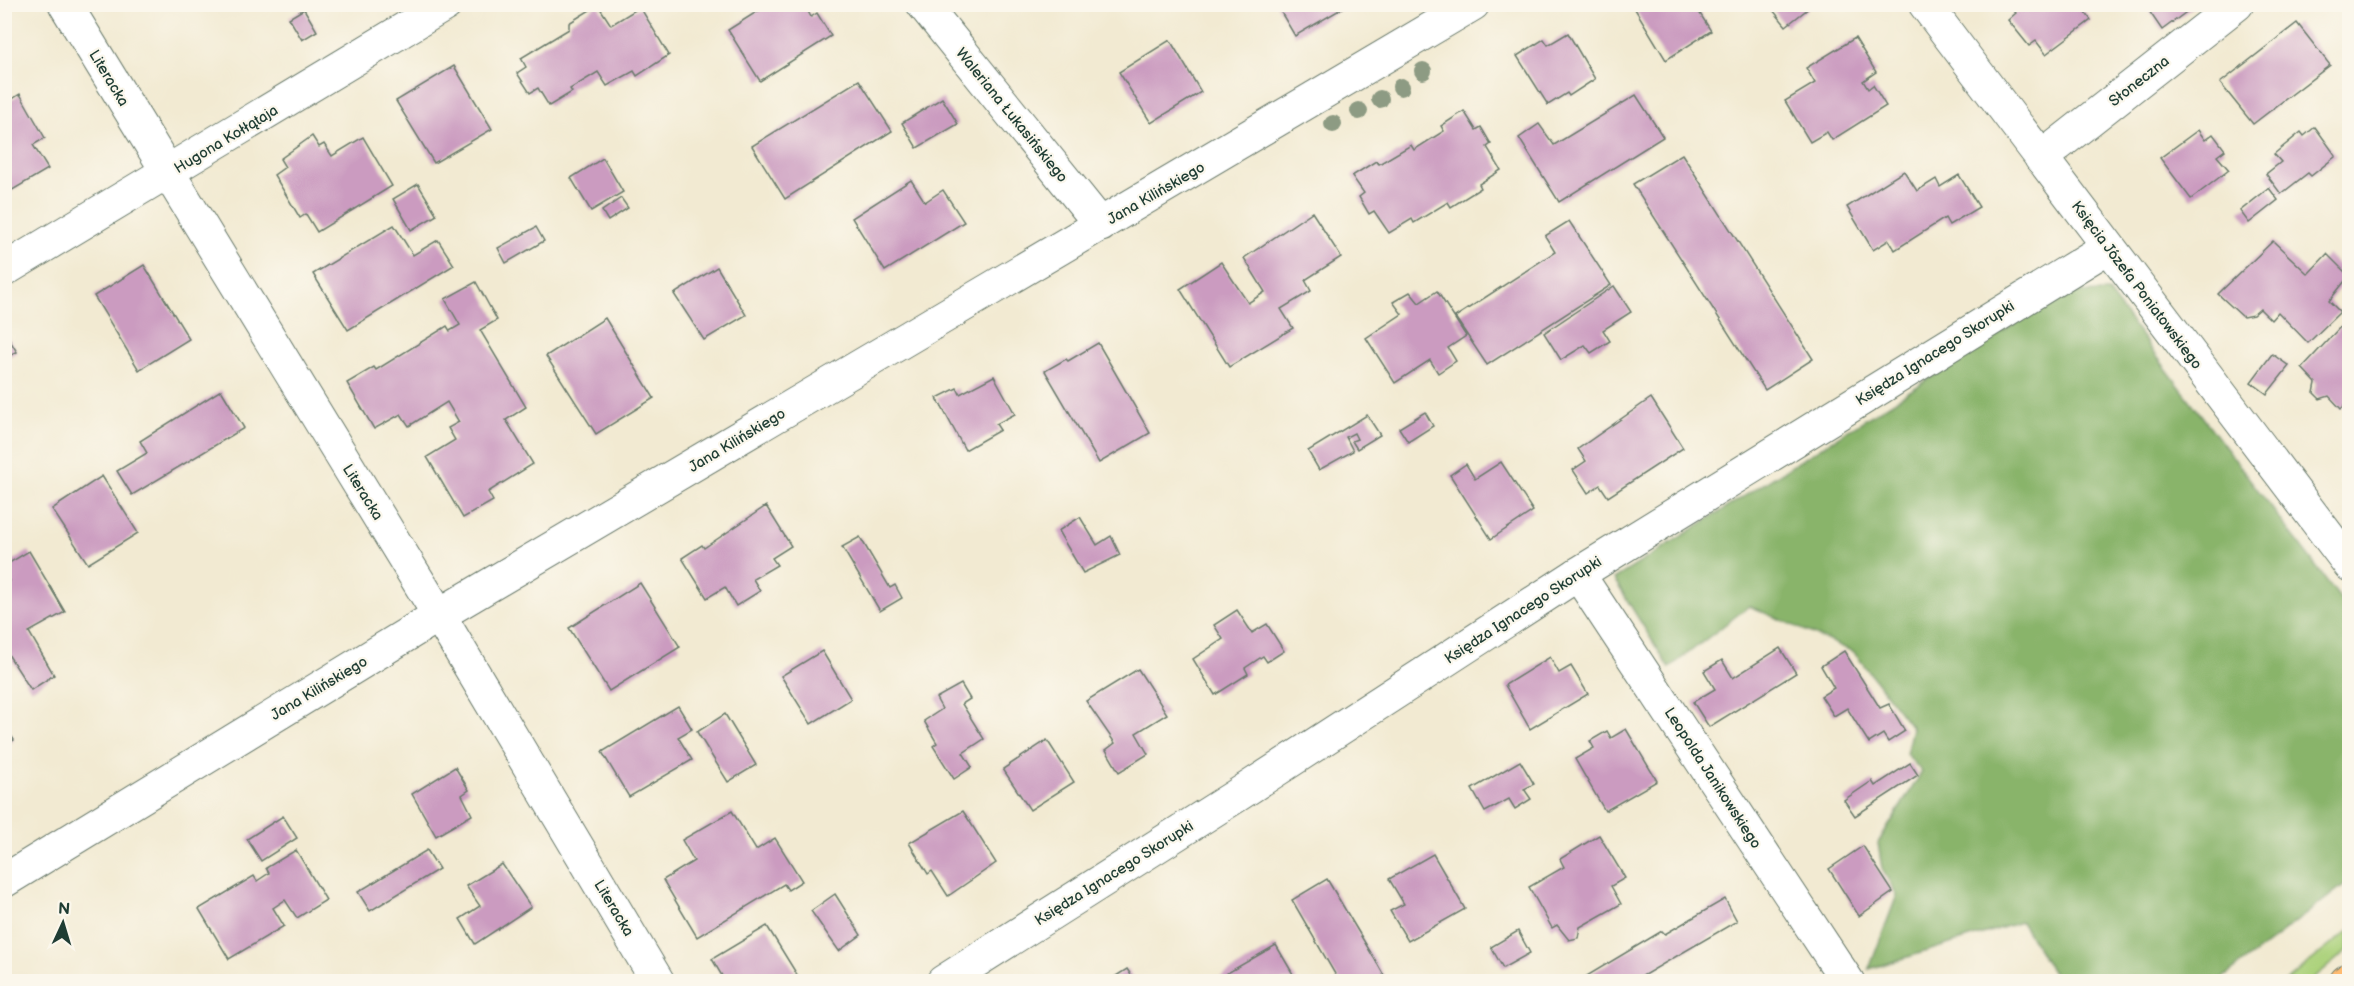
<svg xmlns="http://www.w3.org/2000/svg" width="2354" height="986" viewBox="0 0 2354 986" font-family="'Balsamiq Sans',sans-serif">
<rect width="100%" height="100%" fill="#fbf7ec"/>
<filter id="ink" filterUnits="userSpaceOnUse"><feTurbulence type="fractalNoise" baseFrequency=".0167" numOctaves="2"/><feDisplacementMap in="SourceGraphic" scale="12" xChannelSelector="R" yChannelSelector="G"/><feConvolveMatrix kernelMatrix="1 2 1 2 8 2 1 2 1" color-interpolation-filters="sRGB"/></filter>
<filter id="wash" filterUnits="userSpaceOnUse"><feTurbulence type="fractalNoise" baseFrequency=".008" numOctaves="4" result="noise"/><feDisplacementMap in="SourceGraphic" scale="24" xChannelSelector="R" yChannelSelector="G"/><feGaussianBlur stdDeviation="1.35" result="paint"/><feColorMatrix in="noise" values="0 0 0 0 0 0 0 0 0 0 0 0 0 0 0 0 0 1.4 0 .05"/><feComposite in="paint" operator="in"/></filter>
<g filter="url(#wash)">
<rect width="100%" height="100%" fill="#f2ead2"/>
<path fill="#acd27b" stroke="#668858" stroke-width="1.5" d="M2349,930V949L2310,981H2286Z"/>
<path fill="#89b46b" stroke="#547850" stroke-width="1.5" d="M2108,292L2349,610V881L2219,981H2058L2021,922L1869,969L1897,895L1882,869L1878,843L1922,772L1906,754L1912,728L1854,652L1749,606L1669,668L1614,579L2064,293Z"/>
<g id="blocks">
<g fill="#cb9bc0">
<path d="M769,4H804L811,17L817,13L831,36L760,81L728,30Z"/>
<path d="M1276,4H1341L1343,8L1295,36Z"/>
<path d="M1632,4H1694L1711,31L1666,60Z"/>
<path d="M1768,4H1814L1786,26Z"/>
<path d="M2017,4H2079L2091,20L2046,54L2036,41L2029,46L2008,20L2016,13L2012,9Z"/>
<path d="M2159,4H2197L2162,30L2149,11Z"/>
<path d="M598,5L611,25L640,7L669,55L637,76L634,71L607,86L598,72L570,89L572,92L549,106L538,88L530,93L517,73L526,67L521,58L569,29V23Z"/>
<path d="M304,9L317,31L302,40L289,18Z"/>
<path d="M2297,23L2330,65L2253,124L2220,83Z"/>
<path d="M1568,33L1595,79L1569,96L1567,93L1548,105L1517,56L1544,39L1548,45Z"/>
<path d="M1855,38L1876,72L1863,81L1868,89L1873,85L1886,106L1832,140L1827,132L1810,142L1785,101L1815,83L1806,68Z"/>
<path d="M1170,40L1201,92L1151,123L1119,72Z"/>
<path d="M454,66L492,129L434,163L396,101Z"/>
<path d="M859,80L892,131L785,199L752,146Z"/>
<path d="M20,94L45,138L33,145L48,169L4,195V104Z"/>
<path d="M1636,95L1663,137L1559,202L1519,138L1539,124L1554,145Z"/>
<path d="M942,98L958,124L917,148L902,123Z"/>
<path d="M1464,111L1476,130L1481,127L1491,144L1487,147L1501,170L1479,184L1481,188L1451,207L1448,202L1414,223L1412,219L1389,233L1374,211L1369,214L1359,197L1364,193L1352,176L1376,161L1379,164L1411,145L1414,150L1444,131L1441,126Z"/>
<path d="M2315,127L2336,156L2311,176L2308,173L2281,194L2266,174L2281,162L2274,154L2301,132L2304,136Z"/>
<path d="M2198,130L2205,140L2213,134L2225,150L2217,156L2229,170L2191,199L2160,158Z"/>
<path d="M312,136L319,147L324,144L332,156L363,137L392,186L317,232L306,214L300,218L274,175L285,167L280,159Z"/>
<path d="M1682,154L1813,359L1765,390L1633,184Z"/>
<path d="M603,158L623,192L591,211L571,178Z"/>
<path d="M1904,171L1917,191L1936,179L1940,187L1959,175L1979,207L1949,225L1945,218L1895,250L1889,240L1873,250L1847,207Z"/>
<path d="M911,180L925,202L943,190L964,222L885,271L852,218Z"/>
<path d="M418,184L437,215L411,230L393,199Z"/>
<path d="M2269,188L2278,200L2249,223L2240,211Z"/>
<path d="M621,198L628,208L608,221L602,211Z"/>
<path d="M1312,212L1341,257L1305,280L1311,291L1281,309L1293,328L1229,367L1180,289L1221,262L1248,303L1265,292L1244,258Z"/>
<path d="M1569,221L1611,285L1487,365L1455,317L1555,252L1545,236Z"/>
<path d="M394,225L413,255L438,240L454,265L348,330L313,274Z"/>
<path d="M536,227L544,241L506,263L498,248Z"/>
<path d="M2273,241L2308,274L2327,254L2349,276L2329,301L2340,312L2308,343L2278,312L2271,320L2260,309L2253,315L2243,317L2218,294Z"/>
<path d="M144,265L189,339L139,370L94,296Z"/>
<path d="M717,267L746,315L704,340L674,294Z"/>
<path d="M476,282L497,320L480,330L526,407L506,420L533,464L488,492L493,501L463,518L427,457L455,440L448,428L459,422L447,402L409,426L401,414L374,429L347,383L374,367L376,370L447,326L450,331L460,325L445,299Z"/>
<path d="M1614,286L1631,312L1603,330L1610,341L1591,353L1585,345L1561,360L1544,333Z"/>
<path d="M1437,291L1466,336L1448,348L1456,361L1438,373L1430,360L1395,383L1366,338L1402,314L1393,302L1410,292L1419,303Z"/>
<path d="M605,318L654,398L596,434L546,356Z"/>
<path d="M2341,326L2349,333V401L2341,409L2329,396L2320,399L2314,393L2316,383L2302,368Z"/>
<path d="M4,331L17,352L4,359Z"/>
<path d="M1098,343L1150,433L1099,463L1045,371L1066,359L1068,361Z"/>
<path d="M2272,354L2289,366L2267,394L2251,382Z"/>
<path d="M994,376L1015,414L996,424L1000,430L965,450L937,398L957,388L960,394Z"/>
<path d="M221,390L244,428L132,495L117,471L147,453L140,441Z"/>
<path d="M1651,398L1683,448L1608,497L1600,485L1588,493L1573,470L1586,461L1578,449Z"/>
<path d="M1425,412L1433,426L1408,442L1399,428Z"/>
<path d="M1367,415L1380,435L1357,449L1352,441L1357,439L1354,433L1346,437L1353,451L1319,470L1308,451Z"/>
<path d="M1501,462L1533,511L1491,539L1450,475L1466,464L1475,479Z"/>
<path d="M102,476L138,533L88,564L52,509Z"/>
<path d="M766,506L791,546L772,558L777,565L753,579L760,591L736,606L725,587L707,598L682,558L702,545L704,548Z"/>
<path d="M1080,517L1097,545L1111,536L1120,555L1083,573L1058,531Z"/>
<path d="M860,537L890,588L895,585L902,598L880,611L842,547Z"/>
<path d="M29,551L65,612L29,632L54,675L31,690L4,648V584L9,581L4,566Z"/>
<path d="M640,583L680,647L609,691L569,628Z"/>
<path d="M1237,610L1252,633L1267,624L1284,651L1267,662L1263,656L1245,668L1248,674L1215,695L1193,659L1223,639L1214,625Z"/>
<path d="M1780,648L1796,673L1709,727L1693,702L1715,689L1704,671L1722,660L1733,678Z"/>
<path d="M822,651L851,699L811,724L781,676Z"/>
<path d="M1844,651L1880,708L1889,704L1905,731L1888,742L1883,734L1869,743L1847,708L1834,716L1821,696L1834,688L1821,666Z"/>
<path d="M1550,657L1559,673L1571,666L1588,694L1530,729L1505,685Z"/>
<path d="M1138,669L1167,714L1136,733L1148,754L1119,772L1106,750L1115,743L1086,701Z"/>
<path d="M961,684L970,699L962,704L984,739L963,753L972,767L954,779L933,746L937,743L924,721L942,709L936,698Z"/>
<path d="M678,706L692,729L678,737L692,760L629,797L602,752Z"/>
<path d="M725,714L756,765L728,782L697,732Z"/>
<path d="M4,725L14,740L4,746Z"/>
<path d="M1626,729L1657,781L1605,811L1575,759L1594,748L1590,741L1607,731L1611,738Z"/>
<path d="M1047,740L1074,782L1030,810L1003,769Z"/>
<path d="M1520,761L1534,784L1524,789L1531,799L1515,809L1509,799L1485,812L1472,789Z"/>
<path d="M1910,763L1918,775L1855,816L1844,800L1872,781L1875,786Z"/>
<path d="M455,767L469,790L462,795L472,815L436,836L412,794Z"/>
<path d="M732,811L756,850L775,838L802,881L788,890L784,884L697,937L663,880L694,861L682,840Z"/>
<path d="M963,811L996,863L948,896L932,871L928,874L909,843Z"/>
<path d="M283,816L297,838L261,861L247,839Z"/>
<path d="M1599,835L1625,878L1611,886L1621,904L1580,927L1578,938L1569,940L1557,925L1552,928L1529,887L1564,867L1560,859Z"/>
<path d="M1863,846L1893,892L1859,916L1829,869Z"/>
<path d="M296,850L326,900L297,918L285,900L273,908L284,926L229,959L199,909L254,876L257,881L269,873L266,868Z"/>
<path d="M427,850L439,869L370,911L358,892Z"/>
<path d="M1433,854L1465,909L1408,941L1390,911L1404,904L1389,879Z"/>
<path d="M502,864L531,907L475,944L460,919L480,906L466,886Z"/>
<path d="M1327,879L1374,958L1387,981H1339L1292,900Z"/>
<path d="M835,894L861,935L839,951L811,911Z"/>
<path d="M1725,899L1737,921L1634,981L1586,980L1585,977L1662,931L1665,934Z"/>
<path d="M767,926L801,981H725L712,959Z"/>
<path d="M1518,931L1530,953L1503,968L1491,947Z"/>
<path d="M1276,945L1297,981H1218L1217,979Z"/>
<path d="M1127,969L1135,981H1108Z"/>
</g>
</g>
</g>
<g filter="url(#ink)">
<use href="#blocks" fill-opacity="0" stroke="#697a6b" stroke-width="1.5"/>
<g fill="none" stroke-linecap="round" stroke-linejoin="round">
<g stroke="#697a6b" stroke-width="35">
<g id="minor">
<path d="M65,4L439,615L658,982"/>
<path d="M923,4L1101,225"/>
<path d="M1925,4L2350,565"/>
<path d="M2041,158L2237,4"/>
<path d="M4,270L446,4"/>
<path d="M1578,574L1848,982"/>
<path d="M4,881L439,615L1473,4"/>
<path d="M943,982L1236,796L1578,574L2108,247"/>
</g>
</g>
<g stroke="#697a6b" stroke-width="35">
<path id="major" d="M2346,982L2350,979"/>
</g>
<use href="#minor" stroke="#fff" stroke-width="33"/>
<use href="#major" stroke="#ffbb71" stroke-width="33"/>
</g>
<g fill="#8d9b83">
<circle cx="1423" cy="71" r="9"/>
<circle cx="1401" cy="87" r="9"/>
<circle cx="1380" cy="99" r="9"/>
<circle cx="1359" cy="111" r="9"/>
<circle cx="1333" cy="124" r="9"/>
</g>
</g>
<g text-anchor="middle" stroke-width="4.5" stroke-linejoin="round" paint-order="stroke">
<g font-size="15" fill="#1f3d34" stroke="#fbf7ec">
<text transform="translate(109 78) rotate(59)" y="5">Literacka</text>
<text transform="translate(2139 81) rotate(-38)" y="5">Słoneczna</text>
<text transform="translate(1012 115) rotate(51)" y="5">Waleriana Łukasińskiego</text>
<text transform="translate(226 139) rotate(-31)" y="5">Hugona Kołłątaja</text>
<text transform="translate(1156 193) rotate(-30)" y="5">Jana Kilińskiego</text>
<text transform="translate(2137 285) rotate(53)" y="5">Księcia Józefa Poniatowskiego</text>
<text transform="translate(1935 353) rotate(-32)" y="5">Księdza Ignacego Skorupki</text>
<text transform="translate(737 440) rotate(-31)" y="5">Jana Kilińskiego</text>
<text transform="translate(363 492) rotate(58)" y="5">Literacka</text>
<text transform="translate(1523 610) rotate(-33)" y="5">Księdza Ignacego Skorupki</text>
<text transform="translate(319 688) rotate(-31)" y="5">Jana Kilińskiego</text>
<text transform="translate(1713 778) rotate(57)" y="5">Leopolda Janikowskiego</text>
<text transform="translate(1114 873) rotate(-32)" y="5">Księdza Ignacego Skorupki</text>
<text transform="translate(614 908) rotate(59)" y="5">Literacka</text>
</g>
</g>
<rect width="2354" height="986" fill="none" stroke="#fbf7ec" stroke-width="24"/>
<g transform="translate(63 923) rotate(4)" stroke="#fbf7ec" stroke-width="4.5" paint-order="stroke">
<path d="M0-4.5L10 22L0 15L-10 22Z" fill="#1f3d34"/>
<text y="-9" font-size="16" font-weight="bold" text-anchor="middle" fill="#1f3d34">N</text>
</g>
</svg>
